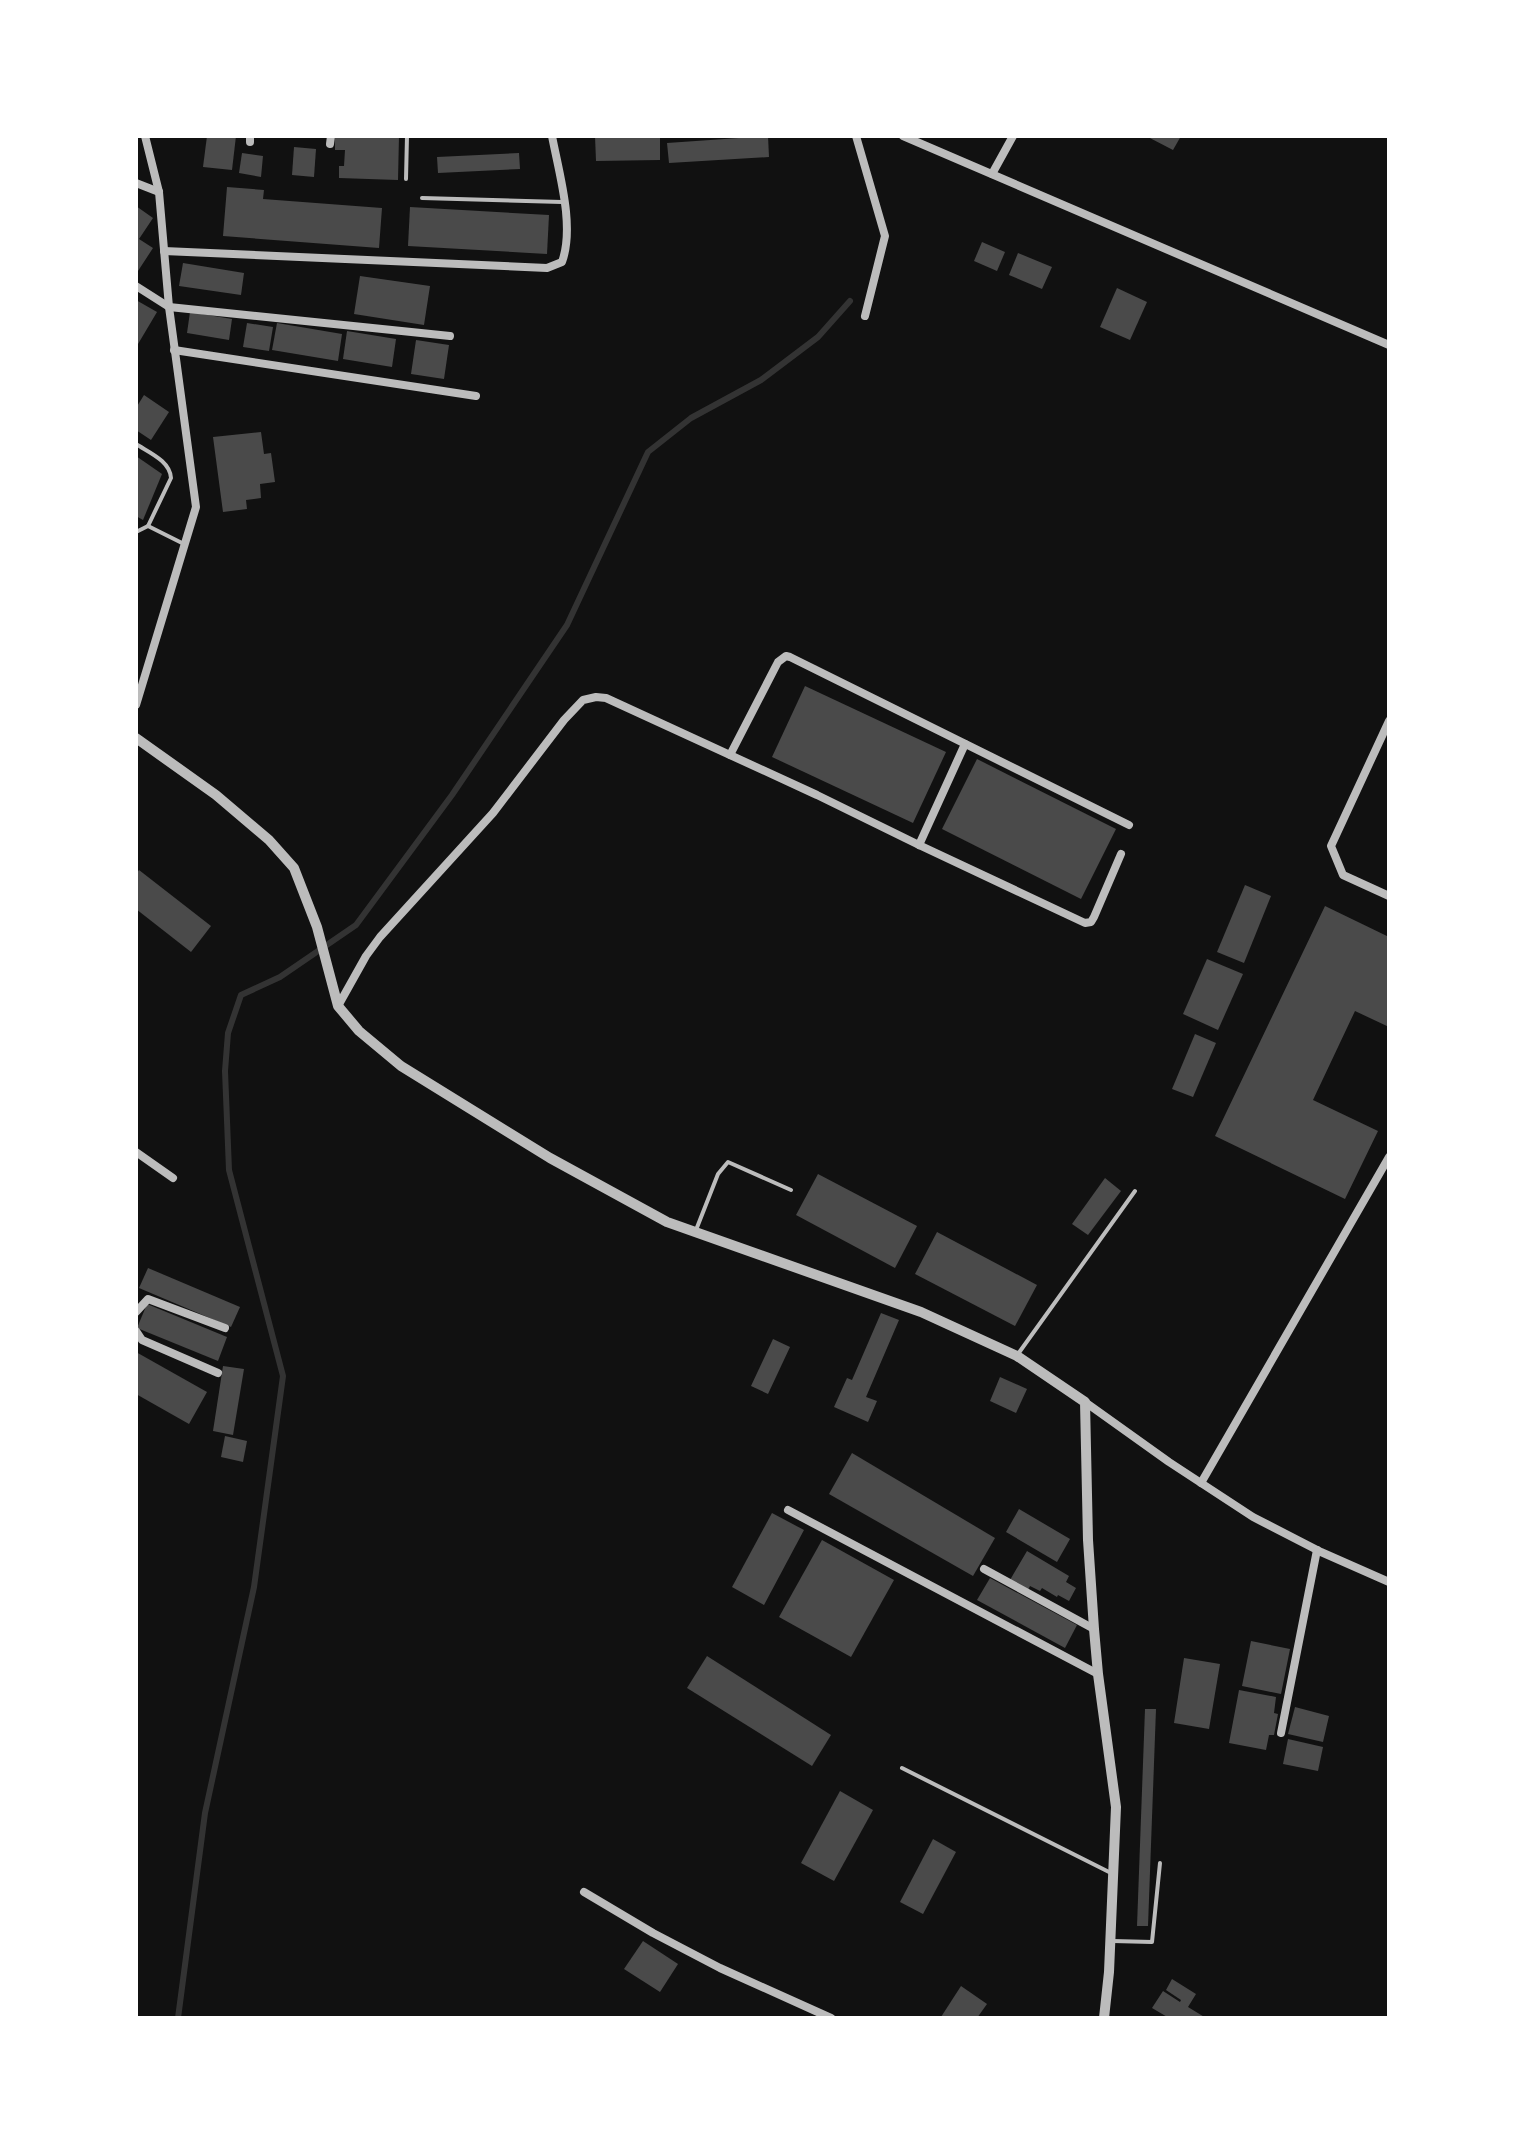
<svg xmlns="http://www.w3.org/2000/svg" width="1525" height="2154" viewBox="0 0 1525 2154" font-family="'Exo 2',sans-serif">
<rect width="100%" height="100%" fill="#111"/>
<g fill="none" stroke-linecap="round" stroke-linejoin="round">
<path stroke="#333" stroke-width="6" d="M178,2018L205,1813L254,1587L283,1376L229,1170L225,1071L228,1033L241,995L280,977L356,925L452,795L567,625L648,452L691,418L761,380L818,337L850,301"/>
</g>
<g fill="#4a4a4a">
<path d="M207,136H236L232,170L203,167Z"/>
<path d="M335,136H399L398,180L339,178V166H344L345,150H335Z"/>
<path d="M595,136H660V160L596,161Z"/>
<path d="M768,136L769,157L669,163L667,143Z"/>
<path d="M1146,136H1181L1173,150Z"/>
<path d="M294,147L316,149L314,177L292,175Z"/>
<path d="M242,153L263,156L261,177L239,173Z"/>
<path d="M519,153L520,169L438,173L437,157Z"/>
<path d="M227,187L264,190L263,199L382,208L379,248L223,236Z"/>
<path d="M136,206L153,218L139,239L153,248L138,271L136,270Z"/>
<path d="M410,207L549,215L547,254L408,246Z"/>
<path d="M982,242L1005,252L997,271L974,261Z"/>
<path d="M1018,253L1052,267L1042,289L1009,275Z"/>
<path d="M183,263L244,273L241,295L179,286Z"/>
<path d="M360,276L430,286L424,325L354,314Z"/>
<path d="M1117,288L1147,302L1130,340L1100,327Z"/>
<path d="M136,300L157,312L138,344L136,343Z"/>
<path d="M190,312L232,319L229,340L187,333Z"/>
<path d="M247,323L273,327L269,351L243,347Z"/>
<path d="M277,323L342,334L338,361L272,350Z"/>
<path d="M347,331L396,339L392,367L343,359Z"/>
<path d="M416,340L449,345L444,379L411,374Z"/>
<path d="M144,395L169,412L151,440L136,430V408Z"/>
<path d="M261,432L264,454L271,453L275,482L260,484L261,498L246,500L247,509L223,512L213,437Z"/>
<path d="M136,456L162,474L143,520L136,516Z"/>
<path d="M805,686L946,752L913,823L772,757Z"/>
<path d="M977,759L1116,829L1081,899L942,829Z"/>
<path d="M139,870L211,926L191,952L136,909V874Z"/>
<path d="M1245,885L1271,896L1244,963L1217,952Z"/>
<path d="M1325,906L1389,937V1027L1355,1011L1313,1100L1378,1131L1345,1199L1215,1136Z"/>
<path d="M1207,959L1243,974L1218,1030L1183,1014Z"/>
<path d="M1195,1034L1216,1043L1193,1097L1172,1089Z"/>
<path d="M818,1174L917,1226L895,1268L796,1215Z"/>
<path d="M1105,1178L1121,1191L1088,1235L1072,1224Z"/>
<path d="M937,1232L1037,1285L1015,1326L915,1274Z"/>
<path d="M148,1268L240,1307L231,1327L139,1288Z"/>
<path d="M147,1304L227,1337L218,1361L137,1328Z"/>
<path d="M881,1313L899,1320L866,1397L877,1401L868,1422L834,1407L847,1378L852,1380Z"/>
<path d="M773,1339L790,1347L768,1394L751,1386Z"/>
<path d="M136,1352L207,1392L189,1424L136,1394Z"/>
<path d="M223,1366L244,1369L233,1435L213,1431Z"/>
<path d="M1000,1377L1027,1389L1016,1413L990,1401Z"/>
<path d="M225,1436L247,1441L243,1462L221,1457Z"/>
<path d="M852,1453L995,1538L973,1576L829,1494Z"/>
<path d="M1019,1509L1070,1539L1057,1562L1006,1532Z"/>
<path d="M772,1513L804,1530L764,1605L732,1587Z"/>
<path d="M822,1540L894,1580L851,1657L779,1617Z"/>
<path d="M1027,1551L1069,1576L1066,1582L1076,1588L1069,1601L1058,1595L1057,1597L1042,1588L1040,1591L1030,1586L1028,1590L1010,1580Z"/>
<path d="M990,1578L1077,1625L1065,1648L977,1600Z"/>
<path d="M1251,1641L1290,1649L1281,1694L1242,1686Z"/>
<path d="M707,1656L831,1735L812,1766L687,1688Z"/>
<path d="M1184,1658L1220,1664L1209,1729L1174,1723Z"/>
<path d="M1239,1690L1276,1697L1274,1713L1278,1714L1274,1735H1269L1266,1750L1229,1743Z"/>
<path d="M1295,1707L1329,1716L1323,1742L1288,1734Z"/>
<path d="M1145,1709H1156L1148,1926H1137Z"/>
<path d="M1288,1739L1323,1747L1318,1771L1283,1764Z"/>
<path d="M840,1791L873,1810L834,1881L801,1863Z"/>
<path d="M933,1839L956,1852L923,1914L900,1902Z"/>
<path d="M643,1941L678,1964L660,1992L624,1969Z"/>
<path d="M1172,1979L1196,1994L1188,2007L1206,2018H1169L1152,2008L1163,1991L1180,2002L1181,2000L1166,1990Z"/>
<path d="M961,1986L987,2004L977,2018H943L941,2017Z"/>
</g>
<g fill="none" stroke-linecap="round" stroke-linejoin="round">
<g stroke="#bcbcbc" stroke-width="4">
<path d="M406,179L407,136"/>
<path d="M422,198L562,202"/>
<path d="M136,444C150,453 170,461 171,478L148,526L136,532"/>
<path d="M148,526L184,544"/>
<path d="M696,1230L718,1174L728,1162L791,1190"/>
<path d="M1018,1354L1135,1191"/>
<path d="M902,1768L1111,1873"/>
<path d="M1113,1941L1152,1942L1160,1863"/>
</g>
<g stroke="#bcbcbc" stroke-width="8">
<path d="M856,136L885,236L865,316"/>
<path d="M903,136L1389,345"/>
<path d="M250,142V136"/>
<path d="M330,144L331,136"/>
<path d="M992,174L1013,136"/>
<path d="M136,183L159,192"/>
<path d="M164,251L547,268L562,262C575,226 559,173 552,136"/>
<path d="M136,286L169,307L450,336"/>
<path d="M174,350L476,396"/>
<path d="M136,705L196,507L169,307L159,192L145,136"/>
<path d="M1389,721L1331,846L1343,875L1389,896"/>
<path d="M730,755L778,662L786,656L790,657L1129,825"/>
<path d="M919,845L965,744"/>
<path d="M338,1006L366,956L380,937L493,813L564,720L583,700L596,697L606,698L817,795L919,845L1085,923L1091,922L1094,917L1121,854"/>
<path d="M136,1152L173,1178"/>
<path d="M136,1312L148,1299L225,1328"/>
<path d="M136,1331L142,1340L218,1373"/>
<path d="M1085,1402L1169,1462L1253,1517L1321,1552L1389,1582"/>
<path d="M1201,1483L1389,1157"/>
<path d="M788,1510L1098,1674"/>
<path d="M984,1569L1094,1629"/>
<path d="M1281,1733L1317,1550"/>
<path d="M584,1892L653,1933L720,1968L831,2018"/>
</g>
<path stroke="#bcbcbc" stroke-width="10" d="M136,738L216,795L269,840L294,868L317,927L338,1006L359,1031L401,1066L550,1158L667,1222L921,1312L1017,1356L1085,1402L1088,1540L1094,1629L1098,1674L1116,1807L1109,1972L1104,2018"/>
</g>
<rect width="1525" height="2154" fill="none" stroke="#ffffff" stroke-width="276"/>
</svg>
